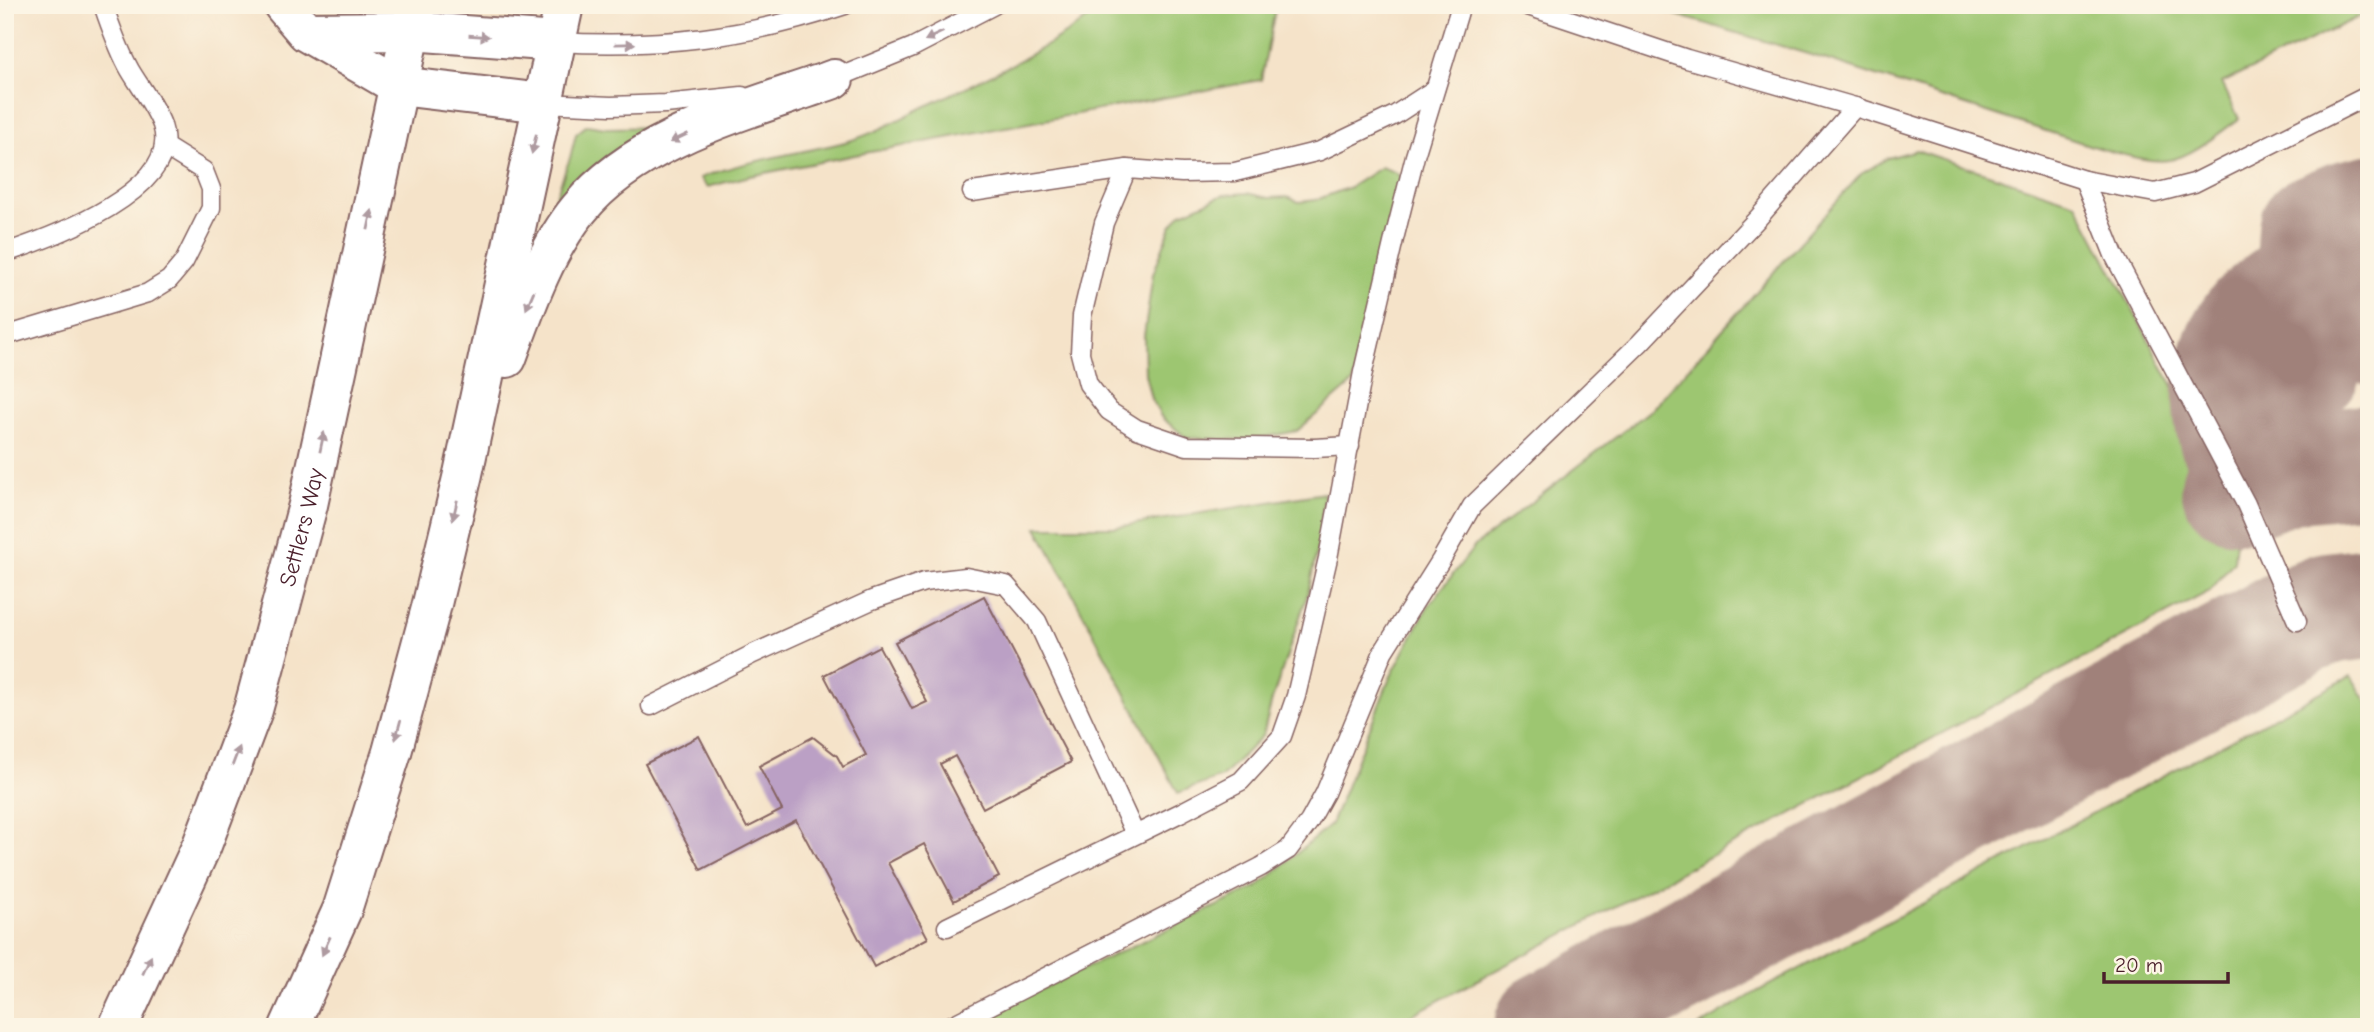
<svg xmlns="http://www.w3.org/2000/svg" width="2374" height="1032" viewBox="0 0 2374 1032" font-family="'Comic Neue',sans-serif">
<rect width="100%" height="100%" fill="#fcf5e5"/>
<filter id="ink" filterUnits="userSpaceOnUse"><feTurbulence type="fractalNoise" baseFrequency=".0143" numOctaves="2"/><feDisplacementMap in="SourceGraphic" scale="14" xChannelSelector="R" yChannelSelector="G"/><feConvolveMatrix kernelMatrix="1 2 1 2 8 2 1 2 1" color-interpolation-filters="sRGB"/></filter>
<filter id="wash" filterUnits="userSpaceOnUse"><feTurbulence type="fractalNoise" baseFrequency=".00686" numOctaves="4" result="noise"/><feDisplacementMap in="SourceGraphic" scale="28" xChannelSelector="R" yChannelSelector="G"/><feGaussianBlur stdDeviation="1.57" result="paint"/><feColorMatrix in="noise" values="0 0 0 0 0 0 0 0 0 0 0 0 0 0 0 0 0 1.4 0 .05"/><feComposite in="paint" operator="in"/></filter>
<g filter="url(#wash)">
<rect width="100%" height="100%" fill="#f5e3c9"/>
<g fill="#9dc671" stroke="#74724e" stroke-width="2">
<path d="M1106,5H1276L1261,80L865,153L750,176L707,187L700,178C746,160 797,154 845,142C876,134 900,118 928,105C989,76 1052,48 1106,5Z"/>
<path d="M1643,5H2369V12L2222,83L2239,119C2220,132 2193,156 2169,160C2152,164 2113,152 2095,147L1821,58Z"/>
<path d="M587,125L606,128L662,127L551,223L555,198L570,158L576,134Z"/>
<path d="M1916,150L2076,203L2235,503L2237,530L2234,561L2210,591L1389,1027H969L1008,1005L1259,886L1331,824L1390,678L1427,608L1475,546L1652,409L1861,174L1888,158Z"/>
<path d="M1381,167L1397,173L1403,183L1353,383L1297,431L1249,440L1187,438L1162,418L1151,399L1145,374L1144,336L1153,274L1171,226L1181,213L1223,195L1247,193L1268,198L1287,197L1299,202L1316,200L1350,187Z"/>
<path d="M1324,493L1319,541L1308,593L1272,700L1263,735L1222,777L1178,793L1037,527H1116Z"/>
<path d="M2351,676L2369,705V1027H1698L1758,991Z"/>
</g>
<g fill="none" stroke-linecap="round" stroke-linejoin="round">
<g stroke="#a0817a" stroke-width="112">
<path d="M2306,364L2314,230L2347,216L2369,211"/>
<path d="M2257,478C2223,437 2218,374 2250,330C2261,314 2279,301 2295,290L2369,328"/>
<path d="M2237,487L2288,468L2369,460"/>
<path d="M1550,1027L2297,621L2328,608L2369,603"/>
</g>
</g>
<g id="blocks">
<path fill="#bba0c5" d="M984,596L1071,762L983,808L955,756L940,764L999,877L954,901L924,844L888,863L928,938L874,967L796,820L701,870L645,764L699,736L747,828L782,810L759,766L813,737L837,756L843,767L866,755L824,675L879,646L912,709L927,702L895,642Z"/>
</g>
</g>
<g filter="url(#ink)">
<use href="#blocks" fill-opacity="0" stroke="#866462" stroke-width="2"/>
<g fill="none" stroke-linecap="round" stroke-linejoin="round">
<g stroke="#866462" stroke-width="21">
<g id="lane">
<path d="M1525,5L1687,59L1855,107L2084,180L2155,193L2194,183L2369,95"/>
<path d="M556,42C660,48 747,38 845,5"/>
<path d="M832,80L913,47L994,5"/>
<path d="M543,103L611,106L665,104L742,96"/>
<path d="M1127,169L1104,223L1082,316L1080,353L1088,384L1109,411L1137,429L1187,446L1315,448L1350,446"/>
<path d="M2084,180L2114,255L2246,504L2297,621"/>
<path d="M972,192L1127,169L1182,173L1235,172L1320,151L1395,115L1435,89"/>
<path d="M5,253C50,238 184,190 162,125C155,106 140,87 130,70C118,49 111,27 103,5"/>
<path d="M5,336L148,293L169,280L184,262L211,208V189L204,171L164,146"/>
<path d="M651,706L753,654L872,600L924,582L966,577L1006,585L1037,621L1135,834"/>
<path d="M947,927L1180,813L1241,781L1282,736L1296,696L1328,558L1363,372L1394,239L1415,156L1461,5"/>
<path d="M948,1027L1261,867L1288,850L1309,822L1325,793L1383,652L1441,560L1472,506L1640,343L1759,217L1855,107"/>
</g>
</g>
<g stroke="#866462" stroke-width="42">
<g id="secondary">
<path d="M283,5L306,32L399,86L543,103"/>
<path d="M308,32L411,31L556,42"/>
</g>
</g>
<g stroke="#866462" stroke-width="42">
<g id="primary">
<path d="M507,358C525,309 545,250 579,209C637,137 750,109 834,79"/>
<path id="s1" d="M118,1027L202,845L253,710L308,505L416,5"/>
<path d="M289,1027L342,910L392,752L431,608L463,474L564,5"/>
</g>
</g>
<use href="#lane" stroke="#fff" stroke-width="18"/>
<use href="#secondary" stroke="#fff" stroke-width="38"/>
<use href="#primary" stroke="#fff" stroke-width="38"/>
</g>
<defs><path id="oneway-solid" d="M-6-.8H1V-3.2L6.5 0L1 3.2V.8H-6Z" transform="scale(1.75)"/></defs>
<g fill="#ae9aa0">
<use href="#oneway-solid" transform="translate(479 36) rotate(4)"/>
<use href="#oneway-solid" transform="translate(934 36) rotate(154)"/>
<use href="#oneway-solid" transform="translate(625 44) rotate(-1)"/>
<use href="#oneway-solid" transform="translate(679 138) rotate(154)"/>
<use href="#oneway-solid" transform="translate(534 144) rotate(103)"/>
<use href="#oneway-solid" transform="translate(370 220) rotate(-78)"/>
<use href="#oneway-solid" transform="translate(530 300) rotate(113)"/>
<use href="#oneway-solid" transform="translate(322 442) rotate(-78)"/>
<use href="#oneway-solid" transform="translate(455 510) rotate(103)"/>
<use href="#oneway-solid" transform="translate(398 730) rotate(105)"/>
<use href="#oneway-solid" transform="translate(236 756) rotate(-69)"/>
<use href="#oneway-solid" transform="translate(326 946) rotate(114)"/>
<use href="#oneway-solid" transform="translate(147 965) rotate(-65)"/>
</g>
</g>
<g text-anchor="middle" stroke-width="6" stroke-linejoin="round" paint-order="stroke">
<g font-size="23" fill="#4a1f2b" stroke="#fcf5e5">
<text dy="8" stroke="none"><textPath href="#s1" startOffset="534">Settlers Way</textPath></text>
</g>
</g>
<rect width="2374" height="1032" fill="none" stroke="#fcf5e5" stroke-width="28"/>
<path d="M2104 972v10h124v-10" fill="none" stroke="#4a1f2b" stroke-width="3.5"/>
<text x="2115" y="972" font-size="21" fill="#4a1f2b" stroke="#fcf5e5" stroke-width="5" paint-order="stroke">20 m</text>
</svg>
